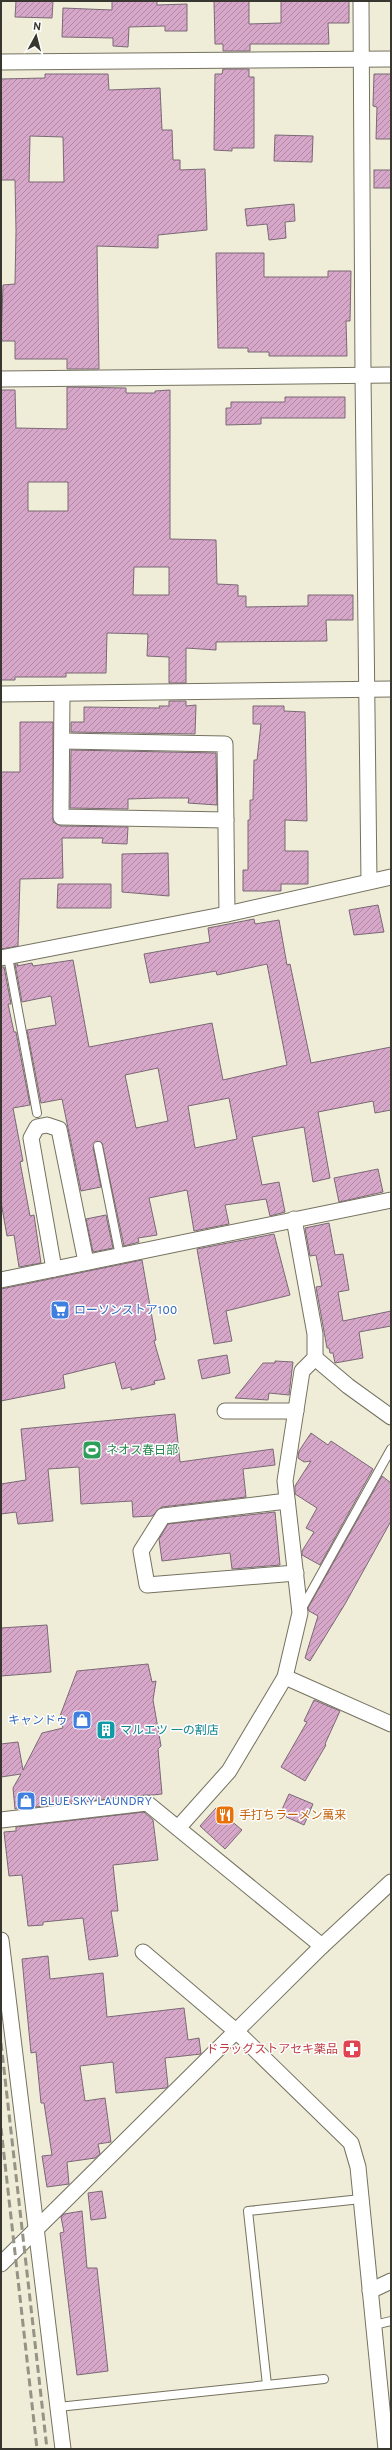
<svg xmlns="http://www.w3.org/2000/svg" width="392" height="2450" viewBox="0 0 392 2450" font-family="Overpass,'Noto Sans JP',sans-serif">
<defs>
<pattern id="building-hatch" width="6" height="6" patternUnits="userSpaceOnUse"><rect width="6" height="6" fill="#d7a7ca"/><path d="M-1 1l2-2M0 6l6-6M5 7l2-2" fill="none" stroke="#af89a4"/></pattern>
</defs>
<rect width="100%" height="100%" fill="#efecd7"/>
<g fill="url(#building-hatch)" stroke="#7a6975" fill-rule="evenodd">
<path d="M16,1H53L52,18L15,17Z"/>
<path d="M112,1H157V5L187,4V31H165V26L129,27L128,47L113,46V38L62,37L63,8L112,10Z"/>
<path d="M214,1H249V24L281,23V1H349V23H328L329,44H250V51H223V44H215Z"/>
<path d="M223,69H249V77H254V148H232V151L214,150L215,74H222Z"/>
<path d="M45,74H108L109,90L160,88L162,130H172L173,160H180V170L205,169L207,230L158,235V248L97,246L99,369H67V359H15V341H1L3,285L15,284L16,231L15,180H1V79L45,78ZM30,136L63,137L64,182H29Z"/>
<path d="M374,74H391V139H376L377,107L373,106Z"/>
<path d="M275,135L313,136L312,162L274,161Z"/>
<rect x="374" y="170" width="17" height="18"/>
<path d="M294,204L295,221L285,222L286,238L269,240L267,224L247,226L245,209Z"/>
<path d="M216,253H264V277H328V271H351L350,321H346L347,356H269V352H248V348H218Z"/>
<path d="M67,387L126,388V393H155V391L170,390V539L216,540L217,584L238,585V596H246V607L308,606V595H353V620H326L327,641L216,642V650L186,648V683H169V657L147,656L148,634L107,633L106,673H66V677H15V680H1V390H15L16,428L67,429ZM28,482H68V511H28ZM134,567H169V595H133Z"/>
<path d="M285,397H345V418H261V424L226,425V408H231V402H285Z"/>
<path d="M169,701H186V706L196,705L195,734L71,732V722H84V707L160,708L159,706H169Z"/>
<path d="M253,706H284V711L305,712L307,821L285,820V851H308V884H281V891H243V870H248V820H250V800H253L254,760H257L261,724H253Z"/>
<path d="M20,722H53V822L61,826L128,827L127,844L102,843L103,838H62L63,878L20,879L18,946L1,949V772H20Z"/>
<path d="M71,750L216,753L217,805L188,803L189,798H158L128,799V809L70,808Z"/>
<path d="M168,853L169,896L122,892V854Z"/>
<path d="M58,884H111V908H57Z"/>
<path d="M378,905L384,932L354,935L349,910Z"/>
<path d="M254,919L255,924L279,920L287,965L290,964L311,1063L391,1047V1110L375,1113L373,1101L318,1112L330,1178L313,1182L304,1127L252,1137L262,1185L279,1182L285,1212L270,1216L266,1199L225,1205L229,1224L194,1231L187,1190L149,1198L157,1235L138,1238L139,1242L124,1246L102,1143L97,1141L93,1147L101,1187L81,1191L62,1099L41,1103L27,1030L56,1025L51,996L22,1002L15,964H18L17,966L32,963L33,966L73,960L89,1047L212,1023L223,1080L287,1065L267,964L217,975L216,971L150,983L144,954L210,942L208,928ZM158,1068L168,1121L136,1128L125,1075ZM229,1098L237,1139L195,1148L188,1106Z"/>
<path d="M1,967H4L11,1004H8L14,1032H16L30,1105L13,1108L23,1161L20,1162L30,1216L34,1215L41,1263L19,1267L14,1235L7,1236L1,1202Z"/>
<path d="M378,1169L383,1192L339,1202L334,1178Z"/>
<path d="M106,1215L113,1248L93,1252L86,1219Z"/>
<path d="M329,1223L335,1255L343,1254L349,1290L338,1292L343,1321L391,1311V1326L359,1332L363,1358L335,1363L333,1353H330L329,1348H327L316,1287L322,1286L316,1255L310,1256L305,1228Z"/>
<path d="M274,1234L290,1295L226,1311L232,1341L214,1344L197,1249Z"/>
<path d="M142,1260L156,1340L154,1341L165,1379L154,1381L155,1384L131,1390V1387L122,1389L115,1362L63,1375L65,1388L1,1401V1289Z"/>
<path d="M227,1355L230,1373L202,1379L198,1360Z"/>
<path d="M275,1361L293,1362L289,1395L269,1393L268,1400L235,1398L263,1363H275Z"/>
<path d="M175,1414L180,1462L273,1449L275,1465L243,1469L246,1497L162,1507L152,1516L133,1517L132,1501L81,1504L79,1467L48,1469L53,1521L18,1524L16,1512L1,1514V1484L26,1480L21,1429Z"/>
<path d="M311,1433L328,1445L331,1441L373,1469L320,1565L302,1555V1551L314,1532L306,1528L317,1508L295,1494V1486L311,1461L304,1462L298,1458L299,1451Z"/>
<path d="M382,1476L391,1483V1521L345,1604L310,1661L305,1658L318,1616L309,1611L308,1608Z"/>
<path d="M275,1512L280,1565L232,1569L230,1553L162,1561L159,1539L168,1524Z"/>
<path d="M47,1625L51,1672L1,1676V1628Z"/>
<path d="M148,1664L152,1682L156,1681L153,1700L161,1746L158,1749L162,1794L15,1809L13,1788L21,1774L1,1777V1744L18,1742L23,1770L42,1733L63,1728L60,1716L77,1671Z"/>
<path d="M314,1700L340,1711L325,1744L326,1745L305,1781L281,1767L307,1722L304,1721Z"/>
<path d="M289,1794L313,1804L304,1825L280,1814Z"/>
<path d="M216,1808L242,1830L225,1849L200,1826Z"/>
<path d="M144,1812L153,1820L158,1860L113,1865L118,1911H111L118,1956L89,1960L83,1918L43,1922V1925L28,1926L22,1875L9,1876L4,1832L16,1831V1827Z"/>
<path d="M48,1956L50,1979L103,1973L107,2017L184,2008L188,2040L199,2038L201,2054L165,2058L168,2086L166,2088L116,2093L113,2062L80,2066L85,2101L105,2098L111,2142L98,2144L100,2154L95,2158L67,2162L69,2184L47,2187L42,2156L52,2155L44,2103H41L36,2052L31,2053L22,1959Z"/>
<path d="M102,2191L106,2218L91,2220L88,2193Z"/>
<path d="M82,2211L87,2268H97L108,2371L77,2375L60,2233L64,2232L61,2217L64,2214Z"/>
</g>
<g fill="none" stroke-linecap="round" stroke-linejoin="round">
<g stroke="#757260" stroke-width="10">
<g id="lane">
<path d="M8,957L37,1113"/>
<path d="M98,1146L120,1256"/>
<path d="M301,1610L391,1449"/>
<path d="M374,2325L391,2321"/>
<path d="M267,2385L248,2211L361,2199"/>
<path d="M58,2407L324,2379"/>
</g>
</g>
<g stroke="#757260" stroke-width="17">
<g id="street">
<path d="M361,1L363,375L369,881"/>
<path d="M1,62L391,59"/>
<path d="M1,379L391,375"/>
<path d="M1,694L391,689"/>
<path d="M62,694L61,817L226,820"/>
<path d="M63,741L225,744L227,914"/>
<path d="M1,958L227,914L391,877"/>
<path d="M54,1269L31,1138L37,1127L47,1125L59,1129L86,1262"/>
<path d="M1,1280L391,1200"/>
<path d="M315,1358L348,1386L391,1417"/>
<path d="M225,1411H296"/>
<path d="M287,1501L163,1516L141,1551L147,1585L296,1573"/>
<path d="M285,1677L391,1724"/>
<path d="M1,1820L147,1803L322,1946"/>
<path d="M178,1828L229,1771L285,1677L300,1613L285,1481L302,1371L315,1358V1334L294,1219"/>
<path d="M1,1940L63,2449"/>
<path d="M143,1952L237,2032L351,2143L358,2167L386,2449"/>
<path d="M1,2264L322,1946L391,1882"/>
<path d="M370,2291L391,2281"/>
</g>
</g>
<use href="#lane" stroke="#fff" stroke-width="8"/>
<use href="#street" stroke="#fff" stroke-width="15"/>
<g stroke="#959385" stroke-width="3" stroke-dasharray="8 4" stroke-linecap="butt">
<path d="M1,2043L47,2449"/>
<path d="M1,2128L37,2449"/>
</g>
</g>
<defs>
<g id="supermarket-square" transform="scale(1)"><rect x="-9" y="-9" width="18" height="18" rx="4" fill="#3f7fe0" stroke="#fff"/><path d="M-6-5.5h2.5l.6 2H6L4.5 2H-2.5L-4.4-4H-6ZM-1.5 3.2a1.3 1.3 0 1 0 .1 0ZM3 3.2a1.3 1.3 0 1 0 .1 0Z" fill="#fff"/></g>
<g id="stadium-square" transform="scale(1)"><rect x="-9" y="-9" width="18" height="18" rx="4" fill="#2e9e5b" stroke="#fff"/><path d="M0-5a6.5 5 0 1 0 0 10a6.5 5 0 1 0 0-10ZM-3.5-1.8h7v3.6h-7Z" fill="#fff"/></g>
<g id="shop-square" transform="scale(1)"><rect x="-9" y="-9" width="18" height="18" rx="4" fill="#3f7fe0" stroke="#fff"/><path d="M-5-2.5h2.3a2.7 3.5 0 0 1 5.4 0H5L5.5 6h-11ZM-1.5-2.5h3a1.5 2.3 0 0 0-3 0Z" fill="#fff"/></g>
<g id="building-square" transform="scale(1)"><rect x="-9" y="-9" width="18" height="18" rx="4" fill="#0f9aa8" stroke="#fff"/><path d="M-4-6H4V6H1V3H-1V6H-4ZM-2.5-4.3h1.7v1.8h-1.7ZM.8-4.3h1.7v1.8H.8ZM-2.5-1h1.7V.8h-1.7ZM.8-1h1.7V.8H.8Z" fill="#fff"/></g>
<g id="restaurant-square" transform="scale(1)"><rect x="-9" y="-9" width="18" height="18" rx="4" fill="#e8710a" stroke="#fff"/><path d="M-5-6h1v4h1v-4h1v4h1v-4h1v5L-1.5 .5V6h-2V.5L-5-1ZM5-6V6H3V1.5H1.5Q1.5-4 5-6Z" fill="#fff"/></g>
<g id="pharmacy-square" transform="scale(1)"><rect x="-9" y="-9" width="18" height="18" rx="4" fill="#e0444e" stroke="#fff"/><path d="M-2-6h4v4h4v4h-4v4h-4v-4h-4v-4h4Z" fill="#fff"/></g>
</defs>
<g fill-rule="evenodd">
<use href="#supermarket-square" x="60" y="1310"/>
<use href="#stadium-square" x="92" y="1450"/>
<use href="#shop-square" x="82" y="1720"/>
<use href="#building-square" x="106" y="1730"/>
<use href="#shop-square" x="26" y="1801"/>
<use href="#restaurant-square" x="225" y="1815"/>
<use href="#pharmacy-square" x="352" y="2049"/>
</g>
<g text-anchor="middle" stroke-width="3" stroke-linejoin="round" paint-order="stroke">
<g font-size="12" fill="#366cbe" stroke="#fff" text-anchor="start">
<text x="74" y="1314">ローソンストア100</text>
<text x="68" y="1724" text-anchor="end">キャンドゥ</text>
<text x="40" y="1805">BLUE SKY LAUNDRY</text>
</g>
<g font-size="12" fill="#27864d" stroke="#fff" text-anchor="start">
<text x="106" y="1454">ネオス春日部</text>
</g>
<g font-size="12" fill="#0d838f" stroke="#fff" text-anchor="start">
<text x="120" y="1734">マルエツ 一の割店</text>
</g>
<g font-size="12" fill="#c56008" stroke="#fff" text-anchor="start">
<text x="239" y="1819">手打ちラーメン萬来</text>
</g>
<g font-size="12" fill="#be3a42" stroke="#fff" text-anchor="end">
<text x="338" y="2053">ドラッグストアセキ薬品</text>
</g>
</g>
<rect width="392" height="2450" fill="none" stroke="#38372f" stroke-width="4"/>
<g transform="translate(36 36) rotate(7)" stroke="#ffffff" stroke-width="3" paint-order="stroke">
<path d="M0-3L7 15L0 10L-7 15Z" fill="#38372f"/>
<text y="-6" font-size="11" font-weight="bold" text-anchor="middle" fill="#38372f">N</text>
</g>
</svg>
